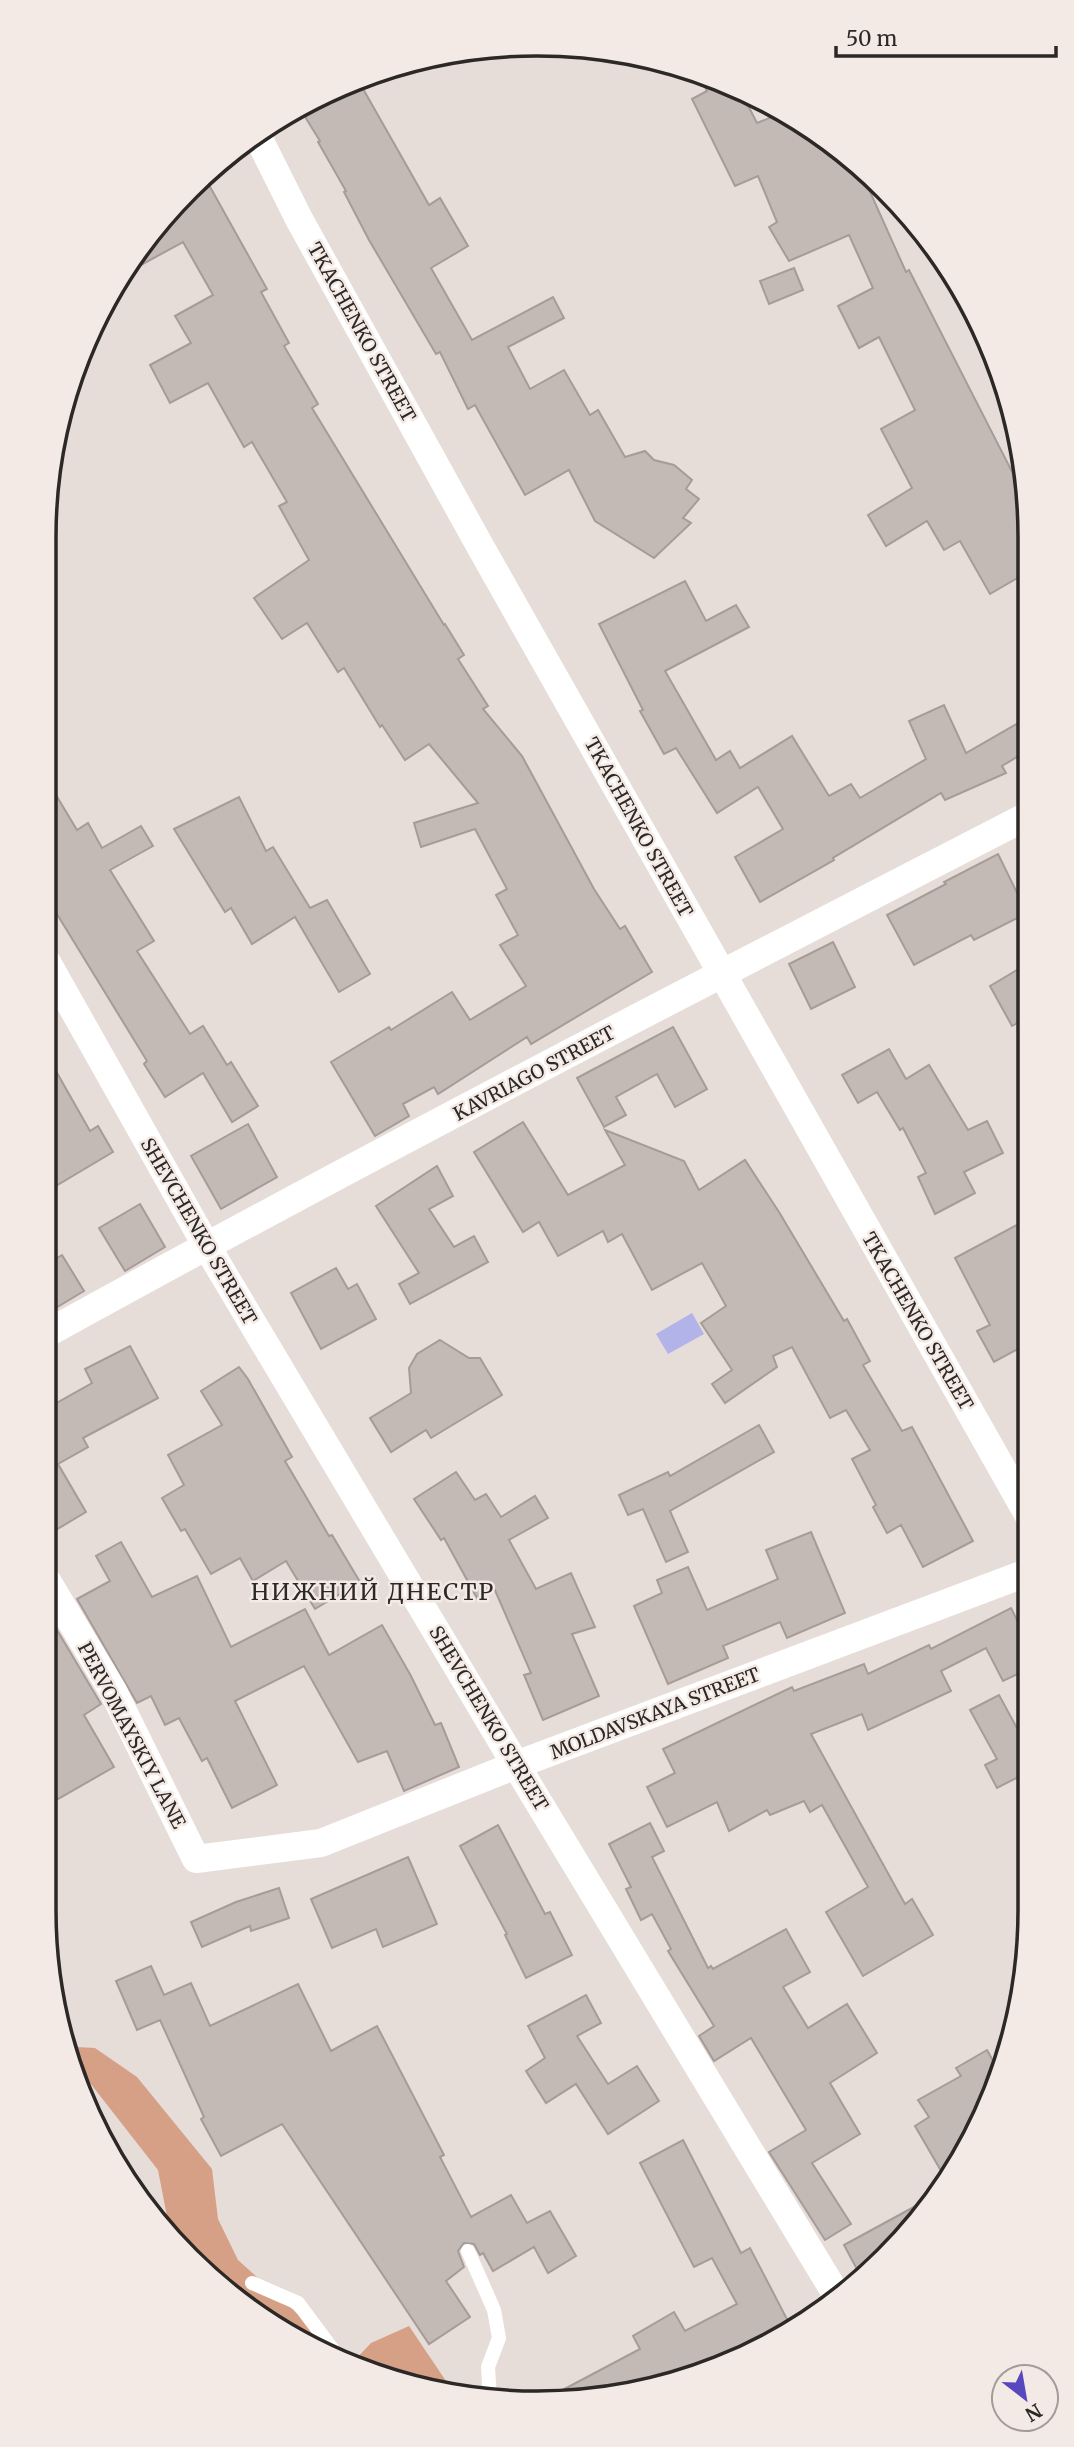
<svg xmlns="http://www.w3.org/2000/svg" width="1074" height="2447" viewBox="0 0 1074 2447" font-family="Merriweather,serif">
<rect width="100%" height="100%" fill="#e6ddd8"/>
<g fill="#d6a086">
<path d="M76,2047L95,2048L137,2077L212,2169L218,2219L238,2260L346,2358L291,2337L166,2235L160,2226L169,2227L158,2170L90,2083Z"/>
<path d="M409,2326L446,2381L461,2396L441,2394L354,2361L371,2343Z"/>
</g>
<path fill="#b1b3e9" d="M692,1313L704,1334L668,1354L656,1334Z"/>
<g fill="#c3b9b5" stroke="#a59c98" stroke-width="2">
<path d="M697,70L741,92L757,123L782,113L811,127L863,176L906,272L909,270L1026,499V573L990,594L960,541L944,550L927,521L886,546L868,515L912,488L881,429L915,410L879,337L859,348L838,306L873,288L849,235L789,261L769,227L777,222L758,176L735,186L692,99L707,91Z"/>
<path d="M358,80L429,205L440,198L468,246L431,268L472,340L553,297L564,318L508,347L530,389L564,370L590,415L598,410L625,457L645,451L654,460L674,465L692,480L686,489L699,499L683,518L691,523L654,558L595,521L569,470L525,495L475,405L468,409L440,352L436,354L369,240L344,192L346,191L318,142L320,141L299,107L319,94Z"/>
<path d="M204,176L267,289L261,292L289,343L284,346L318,404L312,408L444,625L445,624L464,655L458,659L488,706L483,709L522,756L594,889L620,929L625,926L652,972L531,1044L527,1037L438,1094L434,1087L403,1104L409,1116L375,1136L331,1062L389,1027L391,1030L452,992L470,1020L526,986L500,945L518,935L496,895L507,889L475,829L421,847L414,823L478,803L429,744L405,760L382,725L380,727L344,668L338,672L307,623L282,639L254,598L309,560L279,506L287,502L252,442L244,447L208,383L170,403L150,365L191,343L175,316L213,295L183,242L119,277L166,211Z"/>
<path d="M794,268L803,290L769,304L760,281Z"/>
<path d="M685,581L706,621L736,605L749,627L665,671L716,760L730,751L740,768L792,736L829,796L851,784L860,798L926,759L909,721L944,705L966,753L1027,718V751L1002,766L1006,773L945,800L941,793L833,858L834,860L760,902L735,857L783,829L758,787L717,813L676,748L664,754L640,711L643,710L599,624Z"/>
<path d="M44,775L77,830L88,823L102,848L141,826L153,846L110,870L154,941L137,951L190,1034L203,1026L227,1065L231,1062L258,1106L232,1122L203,1073L165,1097L144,1064L147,1061L44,893Z"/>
<path d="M239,797L266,851L273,847L310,908L327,900L370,974L339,992L295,917L252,944L231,908L225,912L174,829Z"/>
<path d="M998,854L1027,913L974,940L971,935L914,965L887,915L946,884L944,882Z"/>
<path d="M833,942L855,987L811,1009L789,964Z"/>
<path d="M1027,964L1028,1017L1012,1026L990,986Z"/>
<path d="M673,1027L707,1089L675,1107L657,1074L616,1097L626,1115L604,1127L577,1078Z"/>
<path d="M889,1049L906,1079L929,1065L968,1130L987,1121L1003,1153L964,1172L975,1193L935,1214L918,1177L926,1173L903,1128L900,1130L877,1092L858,1103L842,1075Z"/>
<path d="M44,1050L90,1131L98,1126L113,1152L44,1193Z"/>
<path d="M523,1122L568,1195L625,1165L605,1130L684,1161L699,1190L745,1160L779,1212L844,1321L847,1319L870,1361L863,1365L902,1431L912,1427L973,1541L923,1567L901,1525L887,1533L873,1507L876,1505L852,1459L870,1450L846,1410L830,1418L792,1347L773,1356L777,1367L725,1403L712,1384L732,1370L701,1323L726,1306L702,1263L652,1290L622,1234L608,1242L603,1231L558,1256L539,1222L523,1232L474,1152Z"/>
<path d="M248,1124L277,1177L221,1209L191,1156Z"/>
<path d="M437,1166L453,1196L429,1209L454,1247L474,1236L488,1262L410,1304L399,1284L419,1273L376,1206Z"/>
<path d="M140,1204L165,1247L125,1271L99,1228Z"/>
<path d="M1028,1219L1029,1343L994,1362L977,1331L990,1325L955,1258Z"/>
<path d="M62,1255L84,1291L44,1315V1266Z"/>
<path d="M336,1268L348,1289L357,1284L376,1319L321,1349L291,1293Z"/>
<path d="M440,1340L469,1358H480L502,1395L431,1438L426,1430L391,1452L370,1418L411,1393L409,1368L417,1354Z"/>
<path d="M130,1346L158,1398L83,1438L88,1447L58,1464L86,1512L44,1537V1410L92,1383L85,1369Z"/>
<path d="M239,1367L248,1379L292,1457L285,1461L329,1536L332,1535L360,1582L315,1609L286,1561L253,1581L240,1558L211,1574L185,1529L181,1531L162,1498L184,1485L168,1455L222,1425L201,1391Z"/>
<path d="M759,1425L774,1452L670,1511L688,1552L666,1562L643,1509L628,1515L619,1495L668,1472L670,1476Z"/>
<path d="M456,1472L475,1500L486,1494L501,1517L535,1496L548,1518L509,1540L536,1589L571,1573L595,1627L572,1634L599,1696L543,1720L524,1675L531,1673L494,1588L477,1598L444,1538L441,1540L414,1499Z"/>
<path d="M811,1532L845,1613L787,1638L780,1622L723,1646L728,1658L668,1684L634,1606L662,1593L657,1580L688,1567L707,1610L778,1579L766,1550Z"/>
<path d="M121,1542L152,1597L197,1576L231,1647L305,1609L329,1655L382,1625L411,1676L435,1725L441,1723L459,1767L404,1791L387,1751L358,1762L304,1666L235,1701L277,1785L232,1808L207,1758L202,1761L179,1718L165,1725L151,1696L137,1703L77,1599L110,1581L96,1556Z"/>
<path d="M1011,1608L1029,1644L1030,1668L1003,1681L986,1648L941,1671L951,1691L868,1730L862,1714L811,1734L905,1904L912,1899L933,1935L863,1976L826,1912L868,1887L822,1805L810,1812L804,1801L770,1815L767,1810L729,1831L717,1802L667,1827L647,1787L675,1773L663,1749L792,1687L794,1691L864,1664L868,1674L929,1645L931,1649Z"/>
<path d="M48,1615L101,1704L84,1715L114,1767L44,1807V1757L55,1750L44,1731V1618Z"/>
<path d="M999,1695L1018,1730L1030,1724V1771L997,1788L985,1765L997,1759L970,1710Z"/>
<path d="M650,1823L664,1851L652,1857L708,1968L711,1966L713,1969L786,1929L810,1972L783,1987L808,2028L847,2004L877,2053L830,2083L860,2134L812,2163L851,2224L825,2240L769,2152L806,2130L751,2038L714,2061L699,2036L714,2026L668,1951L671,1949L652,1914L641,1920L626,1889L631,1887L609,1844Z"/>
<path d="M498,1825L545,1914L550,1912L572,1955L526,1978L505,1935L507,1934L460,1846Z"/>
<path d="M408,1857L437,1924L383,1947L376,1929L332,1948L311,1899Z"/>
<path d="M279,1888L289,1918L251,1931L250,1926L202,1947L191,1922L236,1902Z"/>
<path d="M151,1966L164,1995L191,1983L210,2026L298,1984L331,2051L377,2026L444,2155L440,2157L471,2217L511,2195L527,2223L550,2211L576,2256L548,2273L534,2247L493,2271L483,2253L480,2255L474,2244L464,2243L458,2251L464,2267L446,2281L470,2317L429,2344L282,2124L221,2156L201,2119L204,2117L160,2020L137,2030L116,1981Z"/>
<path d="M586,1995L601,2023L577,2036L608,2084L637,2066L659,2101L608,2134L576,2084L546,2103L526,2071L545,2058L528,2026Z"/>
<path d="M987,2050L1001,2075L964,2156L947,2181L915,2126L929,2117L918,2100L961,2076L956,2068Z"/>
<path d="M683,2140L741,2253L750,2248L789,2323L705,2367L633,2394L538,2403L640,2349L633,2336L674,2312L685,2331L737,2304L712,2258L694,2267L640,2163Z"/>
<path d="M936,2195L908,2235L860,2275L844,2245Z"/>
</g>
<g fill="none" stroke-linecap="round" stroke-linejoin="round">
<g stroke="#fff" stroke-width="14">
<path d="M468,2251L494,2310L499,2338L488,2367L490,2399"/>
<path d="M252,2283L298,2303L336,2354"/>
</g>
<g stroke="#fff" stroke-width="28">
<path d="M256,133L299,219L480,546L1029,1516"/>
<path d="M44,957L206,1245L516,1765L836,2294"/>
<path d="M44,1335C368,1156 697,986 1027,816"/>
<path d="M44,1576L113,1691L196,1859L321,1843L516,1765L1029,1572"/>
</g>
</g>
<g text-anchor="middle" stroke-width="5" stroke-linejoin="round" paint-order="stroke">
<g font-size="19" fill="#2b2826" stroke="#f4eae5">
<text transform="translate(362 332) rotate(61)" y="7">TKACHENKO STREET</text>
<text transform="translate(639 827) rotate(61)" y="7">TKACHENKO STREET</text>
<text transform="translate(534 1073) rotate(-28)" y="7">KAVRIAGO STREET</text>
<text transform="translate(199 1231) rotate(60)" y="7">SHEVCHENKO STREET</text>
<text transform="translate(918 1321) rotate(60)" y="7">TKACHENKO STREET</text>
<text transform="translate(655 1713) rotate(-21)" y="7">MOLDAVSKAYA STREET</text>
<text transform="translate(489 1718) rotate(59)" y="7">SHEVCHENKO STREET</text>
<text transform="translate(132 1735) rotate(62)" y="7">PERVOMAYSKIY LANE</text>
</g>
<g font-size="23" letter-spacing="2" fill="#2b2826" stroke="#f4eae5">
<text x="373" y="1600">НИЖНИЙ ДНЕСТР</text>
</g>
</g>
<path d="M0 0H1074V2447H0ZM537 56H537A481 481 0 0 1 1018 537V1910A481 481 0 0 1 537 2391H537A481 481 0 0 1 56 1910V537A481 481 0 0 1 537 56Z" fill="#f4eae5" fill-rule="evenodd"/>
<path fill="none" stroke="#2b2826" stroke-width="3.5" d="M537 56H537A481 481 0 0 1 1018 537V1910A481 481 0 0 1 537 2391H537A481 481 0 0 1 56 1910V537A481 481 0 0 1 537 56Z"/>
<g transform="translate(1025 2398) rotate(149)"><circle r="33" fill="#f4eae5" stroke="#a49c99" stroke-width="2"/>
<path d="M0-5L12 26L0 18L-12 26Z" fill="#5748c0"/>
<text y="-10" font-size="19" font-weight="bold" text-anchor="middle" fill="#2b2826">N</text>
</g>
<path d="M836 46v10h220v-10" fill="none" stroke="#2b2826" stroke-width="3.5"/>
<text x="846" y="46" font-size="21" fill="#2b2826" stroke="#f4eae5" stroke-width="5" paint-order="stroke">50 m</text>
</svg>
